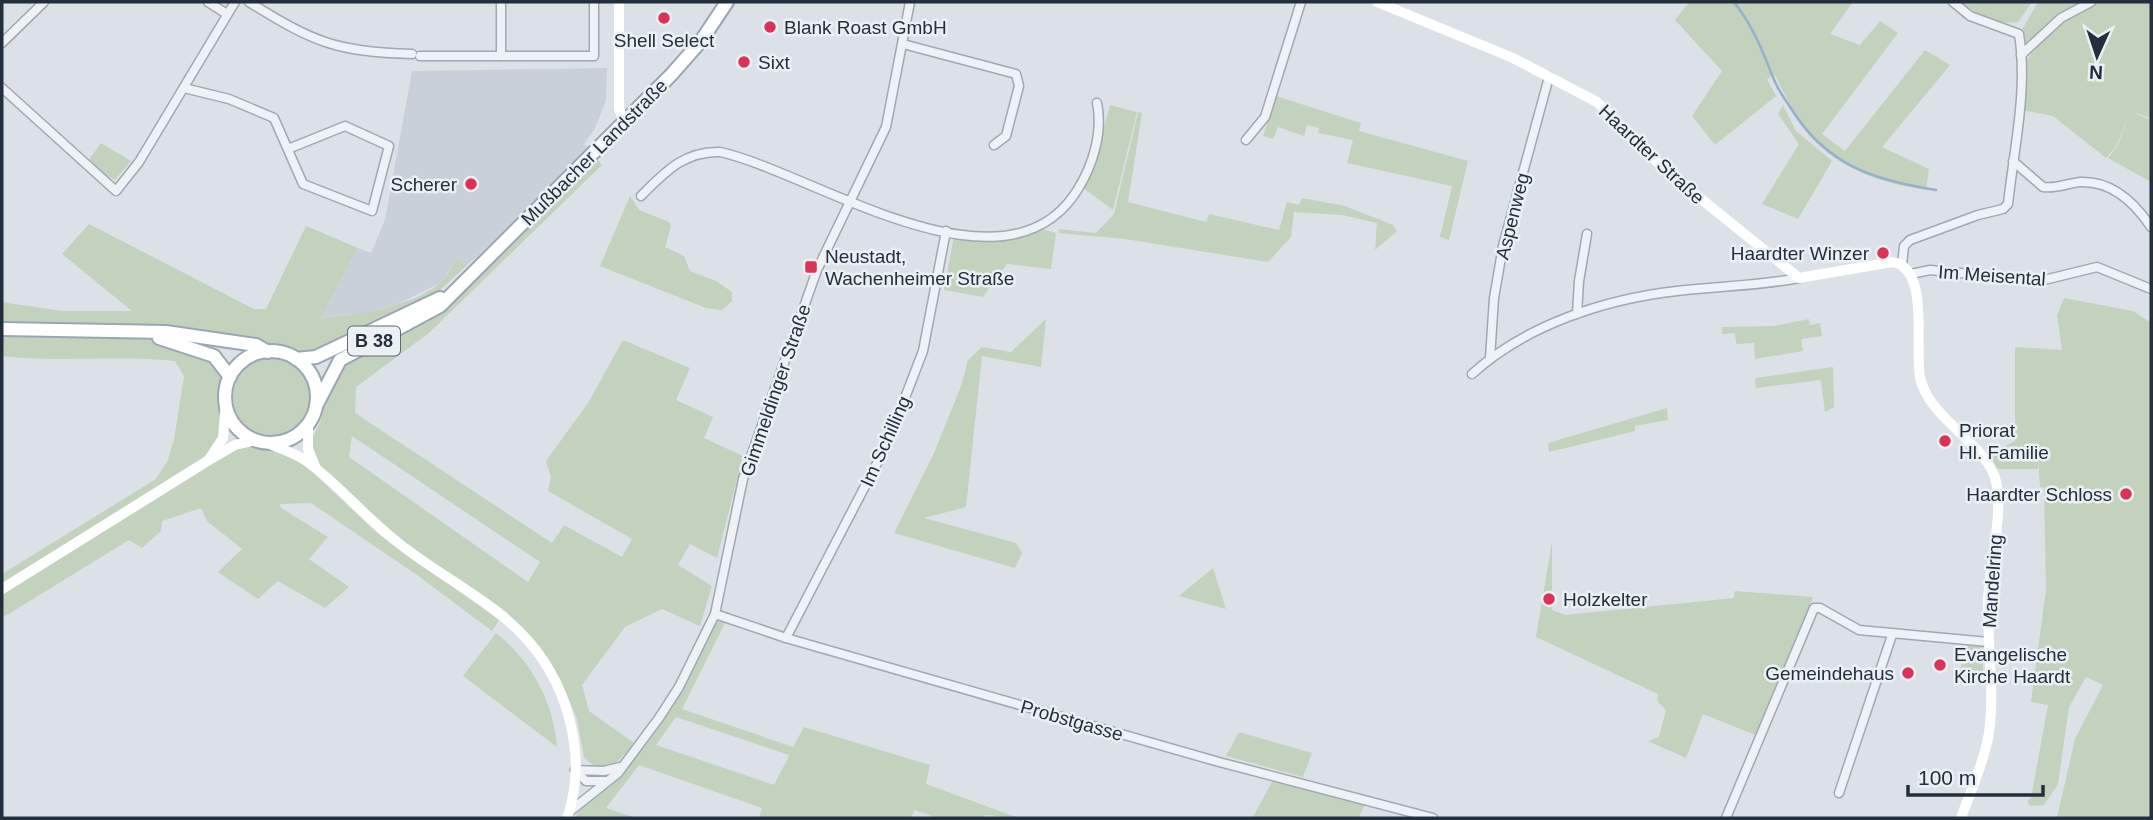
<svg xmlns="http://www.w3.org/2000/svg" width="2153" height="820" viewBox="0 0 2153 820" font-family="Arial,sans-serif">
<rect width="100%" height="100%" fill="#dbe1e7"/>
<path fill="#c9d0d9" d="M607,68L606,101L594,130L584,144L588,148L478,256L467,265L456,259L442,282L398,304L363,313L319,318L358,248L371,253L385,220L412,71Z"/>
<g fill="#c3d2bc" fill-rule="evenodd">
<path d="M1689,2H1853L1830,34L1860,45L1880,21L1898,33L1822,134L1845,151L1925,50L1950,65L1882,147L1929,169L1926,190C1880,183 1838,169 1807,133C1794,117 1785,94 1775,75L1767,79L1776,96L1715,145L1692,116L1722,71L1675,20Z"/>
<path d="M1959,2H2032L2018,22C1997,26 1976,13 1959,2Z"/>
<path d="M2038,2H2081L2042,28L2028,45H2023V28Z"/>
<path d="M2097,2H2151V118L2132,112L2151,120V182L2108,158L2118,145L2130,111L2117,145L2106,158L2053,116L2022,110L2026,60L2053,29Z"/>
<path d="M1276,96L1361,123L1359,131L1468,161L1449,240L1440,237L1452,186L1347,163L1353,140L1318,133L1319,128L1307,125L1304,136L1278,127L1273,139L1263,136Z"/>
<path d="M1110,105L1137,112L1113,210L1083,188L1093,169Z"/>
<path d="M1783,105L1796,131L1832,161L1798,219L1762,204L1799,144L1778,114Z"/>
<path d="M1138,112L1142,113L1128,202L1206,222L1209,214L1279,230L1287,202L1299,205L1302,198L1345,206L1393,225L1397,231L1375,250L1377,223L1342,215L1294,212L1291,237L1268,262L1125,239L1059,233V229L1096,233L1114,214Z"/>
<path d="M101,143L131,161L115,180L106,176L89,160Z"/>
<path d="M596,158L602,165L429,333L356,387L355,413L552,543L564,525L622,557L632,539L548,491L551,477L546,461L588,403L623,340L690,368L676,400L713,417L704,438L743,456L717,558L690,544L678,565L712,586L700,626L662,609L625,627L582,685L589,711L634,743C619,762 604,779 584,757L577,719L564,688L539,648L507,612L412,549L326,473L315,460L312,438L320,423L335,369L429,317ZM352,436L540,562L528,582L349,457Z"/>
<path d="M630,196L639,210L669,222L671,226L665,247L684,256L690,271L716,281L732,292V301L722,310L706,308L600,266Z"/>
<path d="M89,224L254,309H266L306,226L358,248L320,318C355,315 414,307 441,282C447,277 452,266 456,259L467,265L435,295L319,353L299,355L292,350L258,343L2,324V302L62,311H132L62,254Z"/>
<path d="M1042,229L1056,233L1051,269L1007,264L983,297L944,290L954,236C989,241 1009,244 1042,229Z"/>
<path d="M2064,298L2133,311L2151,323V818H2057L2075,739L2103,685L2086,677L2069,707L2058,784L2044,805L2030,806L2027,801L2031,798L2048,705L2031,702L2046,590L2044,488L2040,487L2037,441L2038,469H1998L1986,457L2015,441V347L2062,350L2057,315Z"/>
<path d="M1046,319L1041,367L982,356L966,507L924,518L1016,543L1022,553L1015,568L894,533L934,453L961,386L968,360L982,347L1011,352Z"/>
<path d="M1809,319L1810,325L1820,323L1822,336L1801,339L1803,351L1755,359L1754,343L1736,344L1735,333L1722,334V327L1774,326Z"/>
<path d="M2,336L142,339L167,342L211,357L223,382L220,437L208,454L2,584V574L156,479L168,460L174,439L184,376L175,361C117,355 59,363 2,356Z"/>
<circle cx="272" cy="397" r="39"/>
<path d="M1833,367L1834,407L1825,412L1821,380L1756,388L1755,378Z"/>
<path d="M1667,408L1668,420L1635,426V431L1549,452L1548,443Z"/>
<path d="M251,444L294,457L305,465L377,533L499,620L492,631L417,575L311,503L280,504L281,508L328,537L309,559L349,587L325,608L278,581L258,599L218,572L242,549L207,521L201,508L162,521L161,531L142,548L129,540L2,618V595L234,450Z"/>
<path d="M1552,542V610L1565,615L1734,598L1735,591L1813,597L1758,736L1703,714L1686,758L1648,741L1659,737L1666,710L1657,701L1658,694L1536,637Z"/>
<path d="M1213,568L1226,609L1179,596Z"/>
<path d="M716,619L725,623L682,709L793,747L804,727L930,765L926,784L1019,818L985,815L983,818H937L915,810L910,818H759L762,808L639,765L606,808L636,818H575L582,806L624,770ZM676,717L789,755V756L774,785L656,745Z"/>
<path d="M496,633C532,662 553,701 557,747L463,676Z"/>
<path d="M1962,644L1983,646V672L1961,670Z"/>
<path d="M1239,732L1312,753L1303,777L1226,756Z"/>
<path d="M1273,780L1365,805L1358,818L1253,817Z"/>
</g>
<g fill="none" stroke-linecap="round" stroke-linejoin="round">
<path stroke="#93b2cb" stroke-width="2.5" d="M1734,2C1753,26 1762,50 1773,77C1777,89 1785,99 1792,110C1827,165 1873,180 1936,190"/>
<g stroke="#a0a8b1" stroke-width="11">
<g id="street">
<path d="M208,2L227,14"/>
<path d="M249,2C313,42 336,52 412,54"/>
<path d="M501,2V56"/>
<path d="M2,43L44,2"/>
<path d="M903,44L1016,74L1019,86L1006,136L994,145"/>
<path d="M2021,55L2061,18L2091,2"/>
<path d="M420,56H594V2"/>
<path d="M2,88L116,191L139,162L235,2"/>
<path d="M184,88L229,99L274,118L303,184L372,211L389,146L345,126L288,149"/>
<path d="M1246,140L1265,117L1301,2"/>
<path d="M2013,161L2043,187C2057,189 2068,183 2081,182C2112,181 2135,203 2151,227"/>
<path d="M641,196C665,172 684,151 720,152C812,172 1006,307 1078,189C1093,165 1103,132 1097,103"/>
<path d="M1902,265L1904,246L1910,240L1978,215L2003,209L2008,204C2014,148 2028,90 2019,34L1970,16L1953,2"/>
<path d="M1911,274L1930,270L2040,281L2097,267L2151,289"/>
<path d="M1577,314L1579,281L1587,234"/>
<path d="M1490,358L1494,298L1503,246L1549,77"/>
<path d="M1472,374C1526,325 1605,299 1677,291C1718,286 1758,286 1799,278"/>
<path d="M715,614L786,638L1219,762L1433,818"/>
<path d="M786,638L888,442L923,351L946,231"/>
<path d="M575,770L604,771L620,767"/>
<path d="M575,770L586,781H605"/>
<path d="M1839,793L1892,635"/>
<path d="M569,812L618,773L659,718L679,687L715,614L743,479L817,270L886,127L910,2"/>
<path d="M1726,818L1814,608H1820L1859,630L1988,642"/>
</g>
</g>
<g stroke="#9aa6b4" stroke-width="16">
<g id="primary">
<path d="M2,329L166,332L256,345L268,352"/>
<path d="M159,338L214,356L230,377"/>
<circle cx="271" cy="397" r="46"/>
<path d="M296,359L316,357L440,298"/>
<path d="M316,406L340,360L440,306L671,75L701,41L727,2"/>
</g>
</g>
<use href="#street" stroke="#eef1f5" stroke-width="8"/>
<g stroke="#fff" stroke-width="10">
<path d="M619,2V109L624,121"/>
<path d="M1377,2L1513,58L1597,102L1664,169L1799,278L1892,262C1931,267 1914,350 1920,377C1928,418 1984,442 1995,478C2005,509 1989,567 1988,600C1987,644 1995,689 1989,733C1984,762 1971,790 1961,818"/>
<path d="M308,425V449L315,466"/>
<path d="M266,442C280,449 297,453 309,463C340,486 365,517 396,541C435,573 484,596 520,632C567,679 589,755 567,818"/>
<path d="M210,458L223,438L226,402"/>
<path d="M2,589L206,462L235,445L256,440"/>
</g>
<use href="#primary" stroke="#fff" stroke-width="12"/>
</g>
<g fill="#d93457" stroke="#ebf0f5" stroke-width="2.5">
<circle cx="664" cy="18" r="7"/>
<circle cx="770" cy="27" r="7"/>
<circle cx="744" cy="62" r="7"/>
<circle cx="471" cy="184" r="7"/>
<circle cx="1883" cy="253" r="7"/>
<rect x="804" y="260" width="14" height="14" rx="3.5"/>
<circle cx="1945" cy="441" r="7"/>
<circle cx="2126" cy="494" r="7"/>
<circle cx="1549" cy="599" r="7"/>
<circle cx="1940" cy="665" r="7"/>
<circle cx="1908" cy="673" r="7"/>
</g>
<g text-anchor="middle" stroke-width="5" stroke-linejoin="round" paint-order="stroke">
<rect fill="#ebf0f5" stroke="#606975" stroke-width="2" x="348" y="326.5" width="52" height="29" rx="5"/>
<g font-size="18" font-weight="bold" fill="#242f3e">
<text x="374" y="347">B 38</text>
</g>
<g font-size="19" fill="#242f3e" stroke="#ebf0f5" text-anchor="start">
<text x="784" y="34">Blank Roast GmbH</text>
<text x="664" y="47" text-anchor="middle">Shell Select</text>
<text x="758" y="69">Sixt</text>
<text x="457" y="191" text-anchor="end">Scherer</text>
<text x="1869" y="260" text-anchor="end">Haardter Winzer</text>
<text x="825" y="263">Neustadt,<tspan x="825" dy="22">Wachenheimer Straße</tspan></text>
<text x="1959" y="437">Priorat<tspan x="1959" dy="22">Hl. Familie</tspan></text>
<text x="2112" y="501" text-anchor="end">Haardter Schloss</text>
<text x="1563" y="606">Holzkelter</text>
<text x="1954" y="661">Evangelische<tspan x="1954" dy="22">Kirche Haardt</tspan></text>
<text x="1894" y="680" text-anchor="end">Gemeindehaus</text>
</g>
<g font-size="19" fill="#242f3e" stroke="#ebf0f5">
<text transform="translate(594 152) rotate(-45)" y="7">Mußbacher Landstraße</text>
<text transform="translate(1652 154) rotate(43)" y="7">Haardter Straße</text>
<text transform="translate(1512 216) rotate(-76)" y="7">Aspenweg</text>
<text transform="translate(1992 275) rotate(4)" y="7">Im Meisental</text>
<text transform="translate(775 390) rotate(-71)" y="7">Gimmeldinger Straße</text>
<text transform="translate(885 441) rotate(-66)" y="7">Im Schilling</text>
<text transform="translate(1992 581) rotate(-86)" y="7">Mandelring</text>
<text transform="translate(1072 720) rotate(16)" y="7">Probstgasse</text>
</g>
</g>
<rect width="2153" height="820" fill="none" stroke="#242f3e" stroke-width="7"/>
<g transform="translate(2097 56) rotate(183)" stroke="#ebf0f5" stroke-width="5" paint-order="stroke">
<path d="M0-5L12 26L0 18L-12 26Z" fill="#242f3e"/>
<text y="-10" font-size="19" font-weight="bold" text-anchor="middle" fill="#242f3e">N</text>
</g>
<path d="M1908 785v10h135v-10" fill="none" stroke="#242f3e" stroke-width="3.5"/>
<text x="1918" y="785" font-size="21" fill="#242f3e" stroke="#ebf0f5" stroke-width="5" paint-order="stroke">100 m</text>
</svg>
